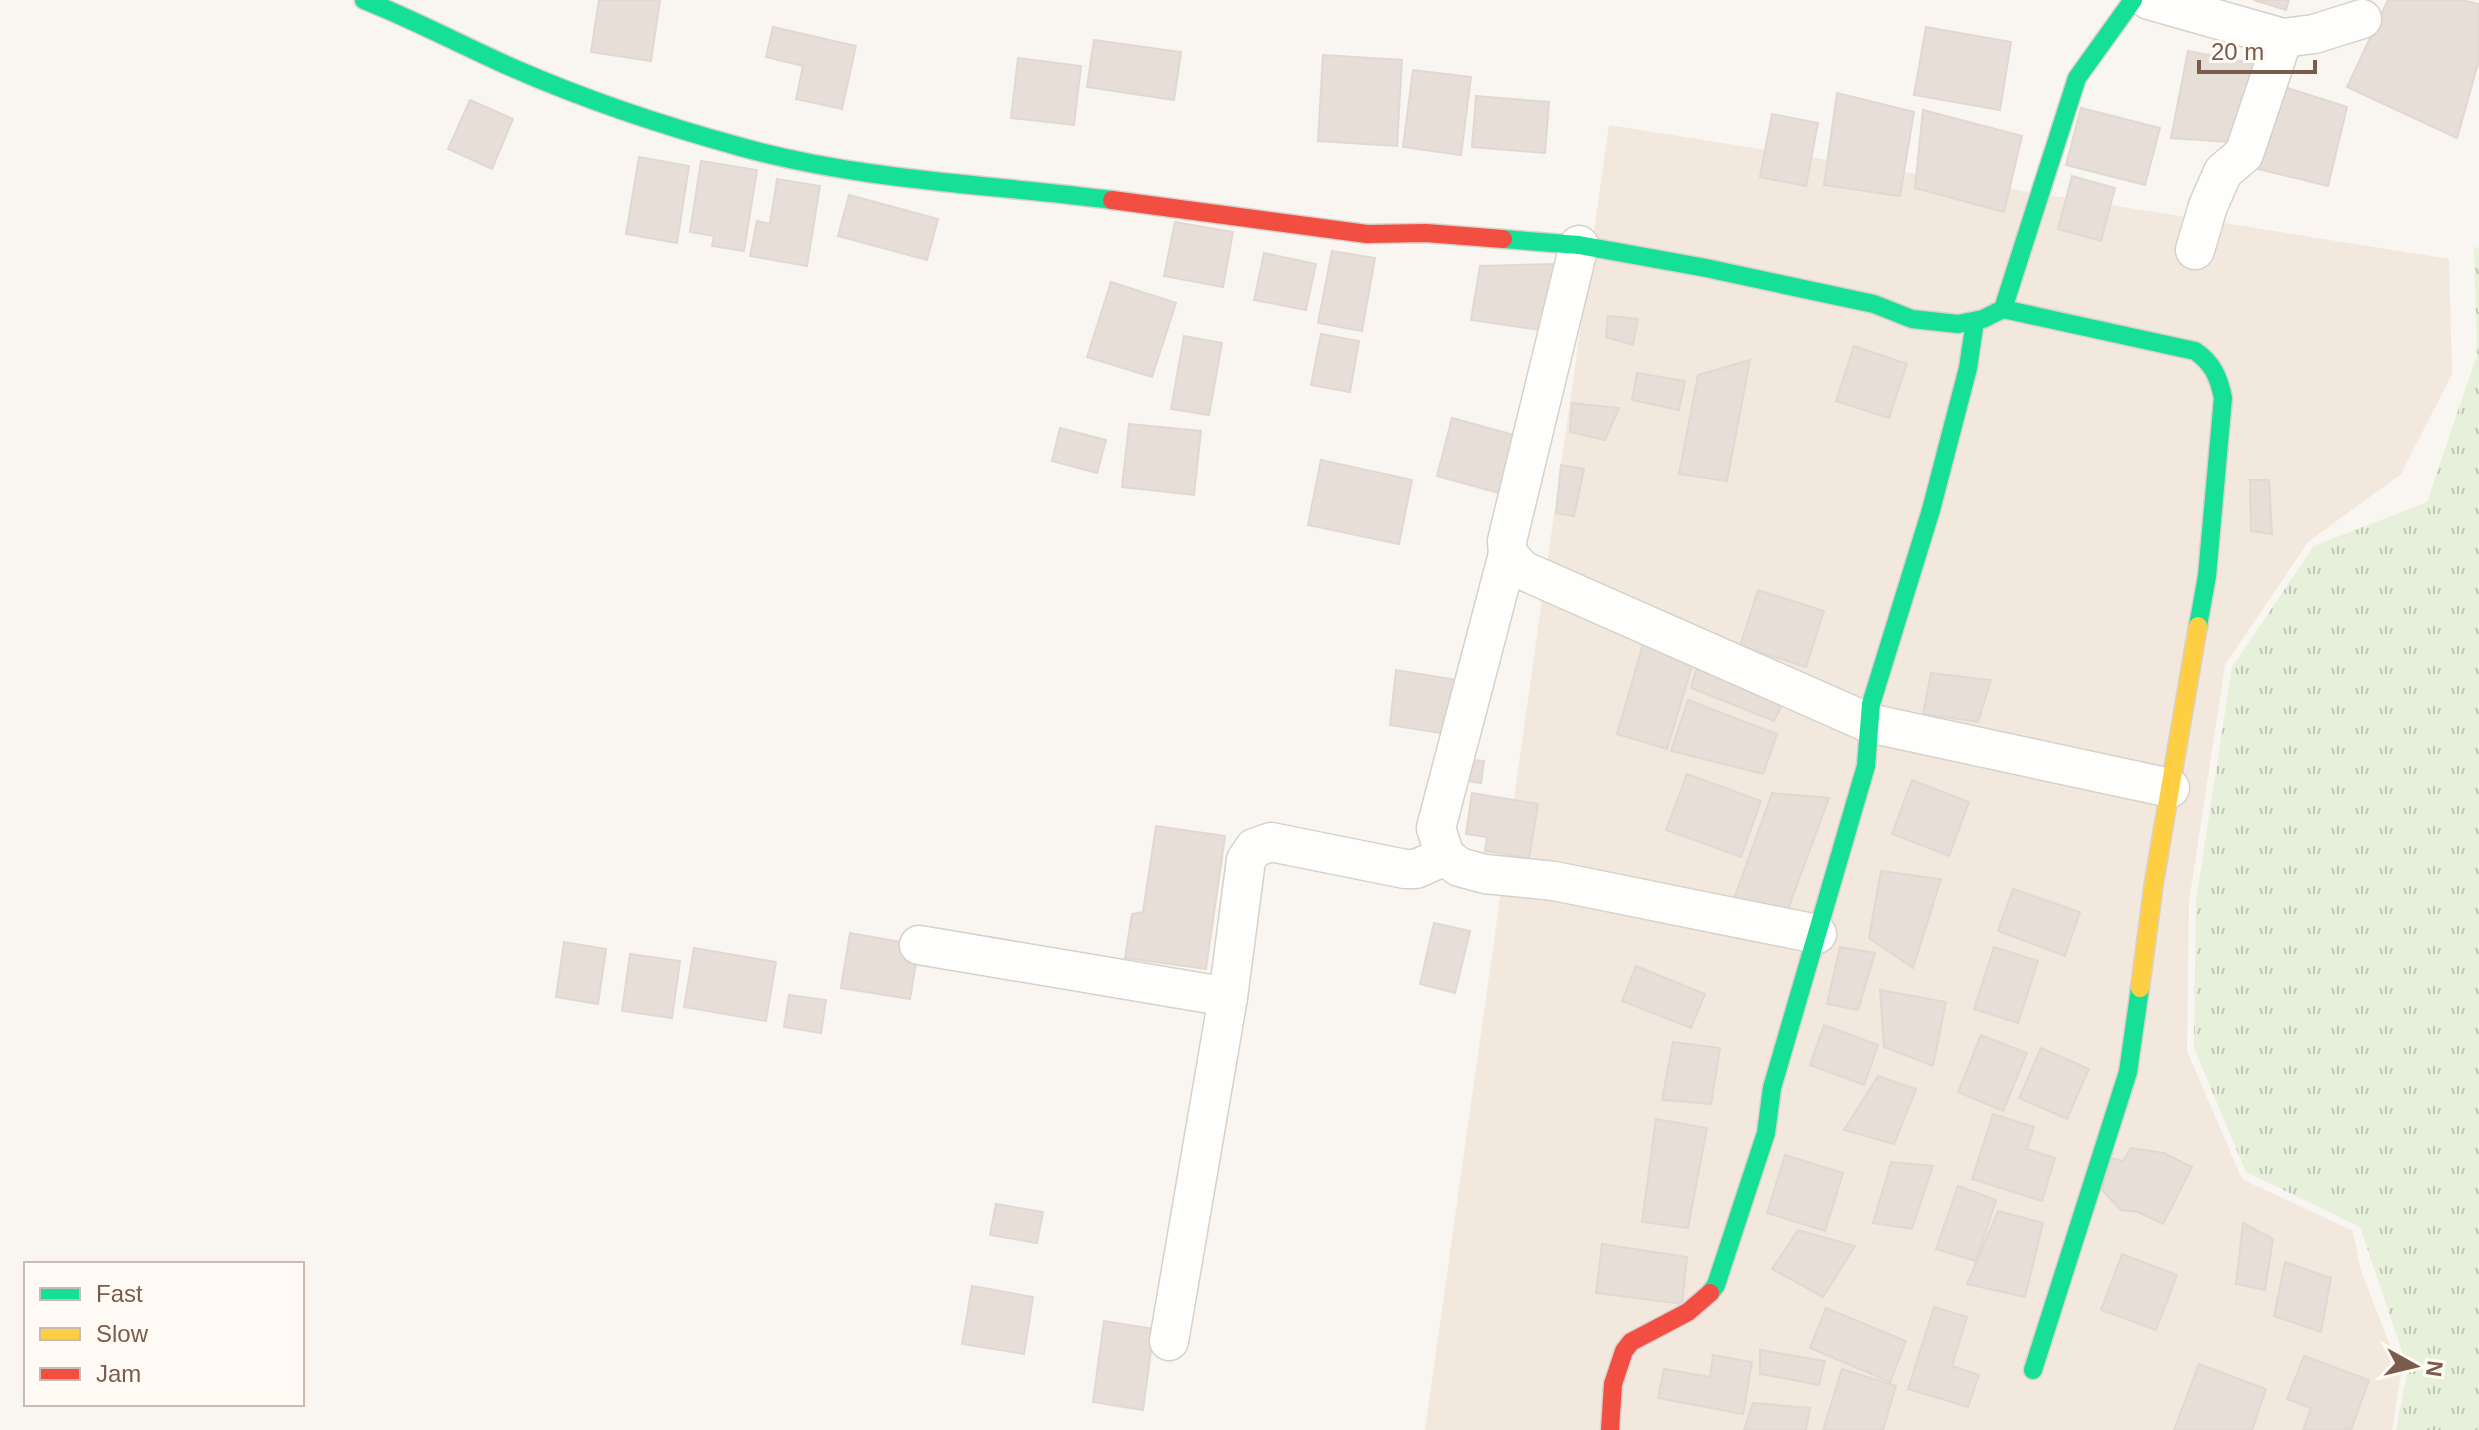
<svg xmlns="http://www.w3.org/2000/svg" width="2479" height="1430" viewBox="0 0 2479 1430" font-family="Helvetica,sans-serif">
<defs>
<pattern id="grass-tufts" width="24" height="20" patternUnits="userSpaceOnUse" patternTransform="scale(2)"><rect width="24" height="20" fill="#e7f0db"/><path d="M3 7l-1-3M5 7V3M7 7l1-3M15 17l-1-3M17 17v-4M19 17l1-3" fill="none" stroke="#c0c6b4"/></pattern>
</defs>
<rect width="100%" height="100%" fill="#f9f5f0"/>
<path fill="#f2e8de" d="M1609,125L2449,259L2452,374L2401,474L2308,542L2225,665L2189,902L2187,1051L2242,1179L2353,1231L2360,1268L2401,1374L2392,1430H1425Z"/>
<path fill="url(#grass-tufts)" d="M2474,247L2479,248V1430H2396L2408,1369L2360,1227L2246,1172L2194,1048L2196,901L2232,667L2314,546L2427,502L2477,355Z"/>
<g fill="#e6ded7" stroke="#e2d8d2" stroke-width="2">
<path d="M599,0H660L651,61L591,52Z"/>
<path d="M2254,0H2289L2286,10Z"/>
<path d="M2388,0H2462L2479,4V60L2457,138L2347,87Z"/>
<path d="M773,27L856,46L842,109L796,99L803,66L766,57Z"/>
<path d="M1926,27L2011,42L2000,110L1914,95Z"/>
<path d="M1094,40L1181,52L1174,100L1087,87Z"/>
<path d="M2188,51L2261,65L2242,143L2171,138Z"/>
<path d="M1323,55L1402,60L1397,146L1318,141Z"/>
<path d="M1018,58L1081,66L1074,125L1011,118Z"/>
<path d="M1413,70L1471,77L1461,155L1403,147Z"/>
<path d="M2272,83L2347,107L2328,186L2250,167Z"/>
<path d="M1837,93L1914,112L1900,196L1824,185Z"/>
<path d="M1476,96L1549,102L1545,153L1472,147Z"/>
<path d="M470,100L513,119L492,169L448,149Z"/>
<path d="M2081,108L2160,128L2145,185L2066,165Z"/>
<path d="M1923,110L2022,136L2004,212L1915,188Z"/>
<path d="M1772,114L1818,123L1806,186L1760,177Z"/>
<path d="M639,157L689,166L677,243L626,234Z"/>
<path d="M701,161L757,170L744,251L712,246L714,236L690,232Z"/>
<path d="M2072,176L2115,188L2101,241L2058,229Z"/>
<path d="M777,179L820,186L807,266L750,256L757,221L770,224Z"/>
<path d="M849,195L938,219L927,260L838,236Z"/>
<path d="M1175,222L1233,232L1223,287L1164,276Z"/>
<path d="M1332,251L1375,258L1362,331L1318,323Z"/>
<path d="M1264,253L1316,264L1306,310L1254,300Z"/>
<path d="M1558,264L1540,330L1471,320L1480,266Z"/>
<path d="M1111,282L1176,303L1152,377L1087,357Z"/>
<path d="M1608,316L1638,319L1633,345L1606,337Z"/>
<path d="M1321,334L1359,341L1350,392L1311,385Z"/>
<path d="M1184,336L1222,343L1209,415L1171,409Z"/>
<path d="M1854,346L1907,364L1889,418L1836,401Z"/>
<path d="M1750,360L1727,481L1679,474L1698,375Z"/>
<path d="M1637,373L1685,381L1679,410L1632,400Z"/>
<path d="M1572,403L1619,408L1605,440L1570,432Z"/>
<path d="M1452,418L1514,435L1499,493L1437,476Z"/>
<path d="M1129,424L1201,431L1194,495L1122,487Z"/>
<path d="M1060,428L1106,440L1097,473L1052,461Z"/>
<path d="M1321,460L1412,480L1399,544L1308,525Z"/>
<path d="M1561,465L1584,469L1574,516L1556,513Z"/>
<path d="M2250,480H2269L2272,534L2251,531Z"/>
<path d="M1758,590L1824,611L1806,667L1740,646Z"/>
<path d="M1644,641L1695,656L1667,749L1617,734Z"/>
<path d="M1699,660L1785,699L1774,721L1691,688Z"/>
<path d="M1396,670L1457,680L1447,734L1390,725Z"/>
<path d="M1931,673L1991,680L1978,722L1923,714Z"/>
<path d="M1688,700L1777,734L1763,774L1671,751Z"/>
<path d="M1470,760L1484,761L1481,783L1467,781Z"/>
<path d="M1687,774L1761,801L1741,857L1666,830Z"/>
<path d="M1912,780L1969,802L1949,856L1892,834Z"/>
<path d="M1472,793L1538,804L1529,858L1485,851L1487,837L1466,834Z"/>
<path d="M1772,793L1829,798L1788,909L1734,899Z"/>
<path d="M1156,826L1225,836L1206,969L1125,958L1132,914L1143,912Z"/>
<path d="M1881,871L1941,879L1913,968L1869,938Z"/>
<path d="M2013,889L2080,912L2065,956L1998,931Z"/>
<path d="M1434,923L1470,931L1455,993L1420,984Z"/>
<path d="M850,933L919,945L910,999L841,988Z"/>
<path d="M564,942L606,949L598,1004L556,997Z"/>
<path d="M1840,947L1875,953L1858,1010L1827,1004Z"/>
<path d="M1994,947L2038,961L2018,1023L1974,1009Z"/>
<path d="M694,948L776,962L766,1021L684,1007Z"/>
<path d="M630,954L680,961L672,1018L622,1011Z"/>
<path d="M1636,966L1705,994L1691,1028L1622,1001Z"/>
<path d="M1880,990L1946,1002L1933,1066L1884,1047Z"/>
<path d="M789,995L826,1000L821,1033L784,1027Z"/>
<path d="M1824,1025L1878,1045L1864,1085L1810,1065Z"/>
<path d="M1981,1035L2027,1053L2003,1111L1958,1092Z"/>
<path d="M1673,1042L1720,1048L1711,1104L1662,1100Z"/>
<path d="M2041,1048L2089,1069L2067,1119L2019,1098Z"/>
<path d="M1878,1076L1916,1089L1894,1144L1844,1130Z"/>
<path d="M1993,1114L2034,1127L2027,1149L2055,1158L2042,1201L1972,1179Z"/>
<path d="M1656,1119L1707,1128L1688,1228L1642,1222Z"/>
<path d="M2131,1148L2164,1153L2192,1167L2163,1224L2138,1212L2121,1210L2102,1190L2111,1158L2123,1161Z"/>
<path d="M1785,1155L1843,1173L1825,1231L1767,1213Z"/>
<path d="M1891,1162L1933,1166L1912,1229L1873,1223Z"/>
<path d="M1958,1186L1996,1200L1976,1261L1936,1249Z"/>
<path d="M996,1204L1043,1212L1037,1243L990,1235Z"/>
<path d="M1998,1211L2043,1223L2025,1297L1967,1284Z"/>
<path d="M2243,1223L2273,1239L2265,1290L2236,1284Z"/>
<path d="M1798,1230L1855,1246L1823,1297L1772,1269Z"/>
<path d="M1602,1244L1687,1257L1682,1304L1596,1293Z"/>
<path d="M2122,1254L2177,1275L2156,1330L2101,1310Z"/>
<path d="M2285,1262L2331,1278L2321,1332L2274,1316Z"/>
<path d="M972,1286L1033,1297L1024,1354L962,1344Z"/>
<path d="M1934,1307L1967,1317L1952,1366L1979,1375L1968,1407L1908,1389Z"/>
<path d="M1826,1308L1906,1341L1890,1382L1810,1348Z"/>
<path d="M1104,1321L1154,1329L1143,1410L1093,1402Z"/>
<path d="M1760,1350L1825,1361L1819,1385L1760,1374Z"/>
<path d="M1713,1355L1752,1362L1743,1414L1658,1398L1664,1369L1710,1377Z"/>
<path d="M2304,1356L2369,1380L2351,1430H2303L2311,1408L2287,1399Z"/>
<path d="M2199,1364L2266,1389L2252,1430H2174Z"/>
<path d="M1842,1369L1896,1386L1883,1430H1823Z"/>
<path d="M1753,1403L1810,1408L1806,1430H1744Z"/>
</g>
<g fill="none" stroke-linecap="round" stroke-linejoin="round">
<g stroke="#d7d1cb" stroke-width="41">
<g id="street">
<path d="M2149,0L2283,38L2314,34L2362,19"/>
<path d="M1579,245L1507,541L1508,554L1522,570L1869,723L2170,788"/>
<path d="M2195,250L2208,206L2223,172L2244,154L2283,38"/>
<path d="M1508,554L1436,828L1445,856L1459,867L1485,874L1554,881L1817,934"/>
<path d="M919,945L1228,997"/>
<path d="M1169,1341L1228,997L1246,860L1254,848L1271,842L1405,869H1416L1445,856"/>
</g>
</g>
<g stroke="#d9d2cb" stroke-width="21">
<g id="fast">
<path d="M364,0C415,20 463,46 513,68C586,100 664,126 741,147C862,181 989,184 1112,200"/>
<path d="M1503,239L1579,245L1706,268L1874,304L1912,319L1958,324L1983,319L2003,309L2077,78L2133,0"/>
<path d="M2003,309L2195,351C2213,363 2219,378 2223,398L2207,576L2198,626"/>
<path d="M1710,1293L1716,1285L1766,1133L1772,1088L1866,766L1871,704L1931,510L1968,368L1975,321"/>
<path d="M2033,1370L2128,1072L2140,988"/>
</g>
</g>
<g stroke="#d9d2cb" stroke-width="21">
<path id="slow" d="M2140,988L2154,882L2198,626"/>
</g>
<g stroke="#d9d2cb" stroke-width="21">
<g id="jam">
<path d="M1112,200L1367,234L1426,233L1503,239"/>
<path d="M1610,1430L1613,1384L1624,1351L1631,1342L1688,1312L1710,1293"/>
</g>
</g>
<use href="#street" stroke="#fefefd" stroke-width="38"/>
<use href="#fast" stroke="#16e098" stroke-width="18"/>
<use href="#slow" stroke="#ffcf43" stroke-width="18"/>
<use href="#jam" stroke="#f24e42" stroke-width="18"/>
</g>
<rect x="24" y="1262" width="280" height="144" fill="#fffaf3" stroke="#cabbb1" stroke-width="2"/>
<rect x="40" y="1288" width="40" height="12" fill="#16e098" stroke="#cabbb1" stroke-width="2"/>
<text x="96" y="1302" font-size="24" fill="#7a5c4d">Fast</text>
<rect x="40" y="1328" width="40" height="12" fill="#ffcf43" stroke="#cabbb1" stroke-width="2"/>
<text x="96" y="1342" font-size="24" fill="#7a5c4d">Slow</text>
<rect x="40" y="1368" width="40" height="12" fill="#f24e42" stroke="#cabbb1" stroke-width="2"/>
<text x="96" y="1382" font-size="24" fill="#7a5c4d">Jam</text>
<g transform="translate(2415 1366) rotate(98)" stroke="#fffaf3" stroke-width="6" paint-order="stroke">
<path d="M0-6L14 30L0 20L-14 30Z" fill="#7a5c4d"/>
<text y="-12" font-size="22" font-weight="bold" text-anchor="middle" fill="#7a5c4d">N</text>
</g>
<path d="M2199 60v12h116v-12" fill="none" stroke="#7a5c4d" stroke-width="4"/>
<text x="2211" y="60" font-size="24" fill="#7a5c4d" stroke="#fffaf3" stroke-width="6" paint-order="stroke">20 m</text>
</svg>
